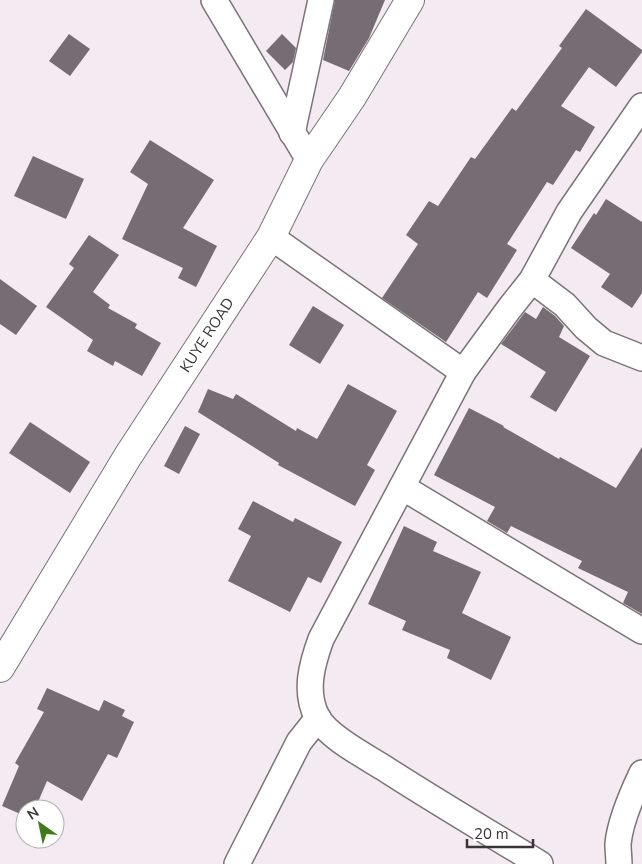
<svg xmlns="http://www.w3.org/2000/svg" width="642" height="864" viewBox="0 0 642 864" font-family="'Nunito Sans',sans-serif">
<rect width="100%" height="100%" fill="#f4eaf1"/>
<g fill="#756d73">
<path d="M335,0H385L369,38L349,71L323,60Z"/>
<path d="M586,9L642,50V52L616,87L589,67L561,106L595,127L580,152L576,150L553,185L547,182L507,244L517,250L487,298L478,292L446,342L382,298L418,244L406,235L429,201L438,206L471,157L475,159L512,108L516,111L562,48L559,46Z"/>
<path d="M69,34L90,49L70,76L49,61Z"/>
<path d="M282,34L296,48L293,62L285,70L266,51Z"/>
<path d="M150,140L214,180L183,228L217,246L196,287L178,278L183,268L122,239L148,184L130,172Z"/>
<path d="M33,156L84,179L66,219L14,196Z"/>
<path d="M606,199L642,222V293L632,308L601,287L610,274L571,248L594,213L596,215Z"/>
<path d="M89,235L119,255L93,292L110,305L108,308L137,324L135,328L161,343L142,376L115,361L113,366L87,351L93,340L46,307L74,268L69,264Z"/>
<path d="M0,279L37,306L16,335L0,324Z"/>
<path d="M313,306L344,325L320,364L289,345Z"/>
<path d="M543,307L555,316L564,326L559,337L590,356L556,412L530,397L546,372L501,344L525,312L536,319Z"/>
<path d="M348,384L397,411L367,465L375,470L355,506L278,465L279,463L198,412L208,389L233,399L236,394L296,431L297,428L317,439Z"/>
<path d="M469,408L504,426L503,427L559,459L560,457L616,488L642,447V614L623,603L628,592L578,568L582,561L511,526L507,533L487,521L495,507L434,475Z"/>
<path d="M30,422L90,462L70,493L9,453Z"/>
<path d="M185,426L200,434L179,474L164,466Z"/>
<path d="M253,501L293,522L295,518L342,542L321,583L308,577L290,612L228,581L251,536L238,529Z"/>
<path d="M404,526L437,542L433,551L481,572L462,613L511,637L491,680L447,658L450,650L402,630L406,621L368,604Z"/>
<path d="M47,688L99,711L104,700L125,710L122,716L134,722L117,758L108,754L82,801L47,781L35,809H25V816L2,806L19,766L15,763L44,712L37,709Z"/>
</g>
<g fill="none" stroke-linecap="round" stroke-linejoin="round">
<g stroke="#7c7379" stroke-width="28">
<g id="minor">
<path d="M214,0L309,160"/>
<path d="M292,133L321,0"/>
<path d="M271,237L463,372"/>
<path d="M532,280L565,305L586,328L604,343L642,358"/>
<path d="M402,487L642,631"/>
<path d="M237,864L299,742L318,718"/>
<path d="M540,864C488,832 435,801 384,768C365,756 327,736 317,717C304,691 312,664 321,639L463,372L509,309L532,280L569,212L642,106"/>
<path d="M619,864C619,858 618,851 618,844C620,821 632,794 642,773"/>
</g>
</g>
<g stroke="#7c7379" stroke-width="30">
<path id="tertiary" d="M0,668L128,456L271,237L309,160L352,97L410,0"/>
</g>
<use href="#minor" stroke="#fff" stroke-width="25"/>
<use href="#tertiary" stroke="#fff" stroke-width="28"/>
</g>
<g text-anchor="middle" stroke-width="5" stroke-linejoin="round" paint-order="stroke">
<g font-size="15" fill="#393538" stroke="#fff">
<text transform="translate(207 335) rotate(-57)" y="5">KUYE ROAD</text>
</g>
</g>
<g transform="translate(40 824) rotate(327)"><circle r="24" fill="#ffffff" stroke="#b0aeaf"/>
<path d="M0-4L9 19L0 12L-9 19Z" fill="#407d19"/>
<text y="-8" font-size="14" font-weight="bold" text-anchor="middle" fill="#393538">N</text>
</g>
<path d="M467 839v8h66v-8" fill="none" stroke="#393538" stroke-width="2.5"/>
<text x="474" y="839" font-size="15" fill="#393538" stroke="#ffffff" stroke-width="4" paint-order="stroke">20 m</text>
</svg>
